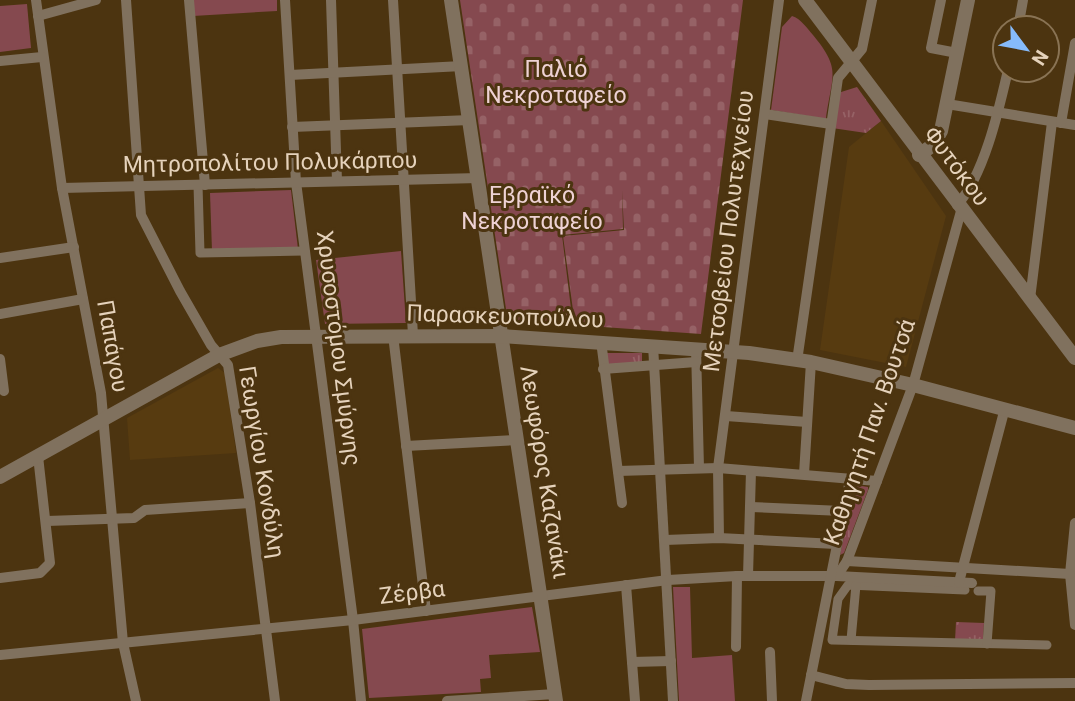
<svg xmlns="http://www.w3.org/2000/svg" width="1075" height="701" viewBox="0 0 1075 701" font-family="Roboto,sans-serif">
<defs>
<pattern id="grass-tufts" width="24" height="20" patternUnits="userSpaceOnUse" patternTransform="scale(1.75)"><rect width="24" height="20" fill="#85494f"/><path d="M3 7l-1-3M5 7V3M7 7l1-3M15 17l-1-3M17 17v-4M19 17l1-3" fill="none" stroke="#966266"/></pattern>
<pattern id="cemetery-stones" width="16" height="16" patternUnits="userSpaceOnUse" patternTransform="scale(1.75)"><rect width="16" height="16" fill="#85494f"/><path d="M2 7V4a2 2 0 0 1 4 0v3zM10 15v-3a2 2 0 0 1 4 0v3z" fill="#966266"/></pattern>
</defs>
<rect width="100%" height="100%" fill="#4c3410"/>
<g fill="#573b10">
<path d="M881,121L946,216L906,367L820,350L849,147Z"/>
<path d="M218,368L225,373L236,453L130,460L127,418Z"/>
</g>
<g fill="url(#grass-tufts)">
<path d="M857,87L881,121L866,133L832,128L838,93Z"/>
<path d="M606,353H642V363L607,365Z"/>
<path d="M855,485L868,487V490L844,553L840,555Z"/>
<path d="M956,622L984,623L983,642L955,641Z"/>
</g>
<path fill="url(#cemetery-stones)" d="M460,0H743L701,334L575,325L563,236L624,230L622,190L623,229L562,235L573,325L515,323L506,309Z"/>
<g fill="#85494f">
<path d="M192,0H277V11L193,16Z"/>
<path d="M27,4L31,48L0,52V6Z"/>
<path d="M792,16C801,19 806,27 813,35C842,70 832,75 826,119L771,110L782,27Z"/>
<path d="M291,190L298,249L212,251L210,193Z"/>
<path d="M401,251L406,323L325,324L316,260Z"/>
<path d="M673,587H690L692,658L732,655L735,701H679Z"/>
<path d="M532,607L540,652L489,655L491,678L480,679L481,692L369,698L362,629Z"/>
</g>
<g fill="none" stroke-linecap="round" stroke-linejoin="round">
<g stroke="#80715e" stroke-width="9">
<path d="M198,185L200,253L304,251"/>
<path d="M965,590L848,585L838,599L832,640L1047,645"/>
<path d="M978,591H991L987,644"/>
<path d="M851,640L856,585"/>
</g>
<g stroke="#80715e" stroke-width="10">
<path d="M36,0L62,188L101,393L123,643L136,701"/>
<path d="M126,0L141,215L180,291L211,345L228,365L250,503L275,701"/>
<path d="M189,0L205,185"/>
<path d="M285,0L296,182L353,620L361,701"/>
<path d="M331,0L337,181"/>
<path d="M393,0L413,335"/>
<path d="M941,0L931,48L957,53"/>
<path d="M38,16L96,0"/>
<path d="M1018,28L1023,0"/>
<path d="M0,61L42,57"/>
<path d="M290,75L462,66"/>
<path d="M947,104L1075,125"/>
<path d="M765,114L831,124"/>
<path d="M1061,123L1075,43"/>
<path d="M292,127L470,120"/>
<path d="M62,188L479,178"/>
<path d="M957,205C984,176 999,109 1008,70"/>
<path d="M0,258L74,247"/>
<path d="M1030,299L1052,122"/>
<path d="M0,314L83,299"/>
<path d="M393,335L426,611"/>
<path d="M601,341L622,503"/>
<path d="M653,345L673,701"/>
<path d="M696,348L699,468"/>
<path d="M0,359L4,391"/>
<path d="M797,361L838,78L862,49L872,0"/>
<path d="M603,369L696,362"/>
<path d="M726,416L807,422"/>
<path d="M406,446L517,440"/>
<path d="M618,471L718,468L877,481"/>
<path d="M804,474L811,362"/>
<path d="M751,507L842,511"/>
<path d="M47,521L134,518L145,510L250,503"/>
<path d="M1075,523L1070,574L1075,625"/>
<path d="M719,538L718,468L779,0"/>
<path d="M665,540L719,538L836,544"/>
<path d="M847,561L1070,574"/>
<path d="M748,576L751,471"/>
<path d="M837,576L972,583"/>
<path d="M0,578L40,573L50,563L38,456"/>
<path d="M959,582L1005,408"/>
<path d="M626,585L635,701"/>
<path d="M736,647L737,576"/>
<path d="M770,652L772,701"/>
<path d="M0,655L353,620L668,580L737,576H837L847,561L913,385L961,211"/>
<path d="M632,662L671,661"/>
<path d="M811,675L846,684L869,685L1075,683"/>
<path d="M447,701L555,694"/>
<path d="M806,701L850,480"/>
</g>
<g stroke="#80715e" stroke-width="14">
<path d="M451,0L556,701"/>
<path d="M805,0L1075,358"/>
<path d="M919,155L933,145L941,131L968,0"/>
<path d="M0,477L219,355L257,341L281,337L501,336L749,353L811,362L913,385L1075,428"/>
</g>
</g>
<g text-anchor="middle" stroke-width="6" stroke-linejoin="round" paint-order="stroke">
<g font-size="23" fill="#eed2d4" stroke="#4c3410">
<text x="556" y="77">Παλιό<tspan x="556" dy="26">Νεκροταφείο</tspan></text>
<text x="532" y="203">Εβραϊκό<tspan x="532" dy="26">Νεκροταφείο</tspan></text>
</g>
<g font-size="23" fill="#e5d2bb" stroke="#4c3410">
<text transform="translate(270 162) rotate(-1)" y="8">Μητροπολίτου Πολυκάρπου</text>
<text transform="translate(957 166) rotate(53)" y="8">Φυτόκου</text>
<text transform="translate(728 231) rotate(-83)" y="8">Μετσοβείου Πολυτεχνείου</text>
<text transform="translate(505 316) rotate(2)" y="8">Παρασκευοπούλου</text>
<text transform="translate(113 346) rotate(80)" y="8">Παπάγου</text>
<text transform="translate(339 348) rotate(83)" y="8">Χρυσοστόμου Σμύρνης</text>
<text transform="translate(869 432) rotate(-71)" y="8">Καθηγητή Παν. Βουτσά</text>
<text transform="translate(262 462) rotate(81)" y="8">Γεωργίου Κονδύλη</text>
<text transform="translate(545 472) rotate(81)" y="8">Λεωφόρος Καζανάκι</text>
<text transform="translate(412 592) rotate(-7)" y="8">Ζέρβα</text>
</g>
</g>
<g transform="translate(1026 49) rotate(122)"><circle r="33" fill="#4c3410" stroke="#897354" stroke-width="2"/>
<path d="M0-5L12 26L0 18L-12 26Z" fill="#86bbfb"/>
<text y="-10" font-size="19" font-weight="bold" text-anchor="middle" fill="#e5d2bb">N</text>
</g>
</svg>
